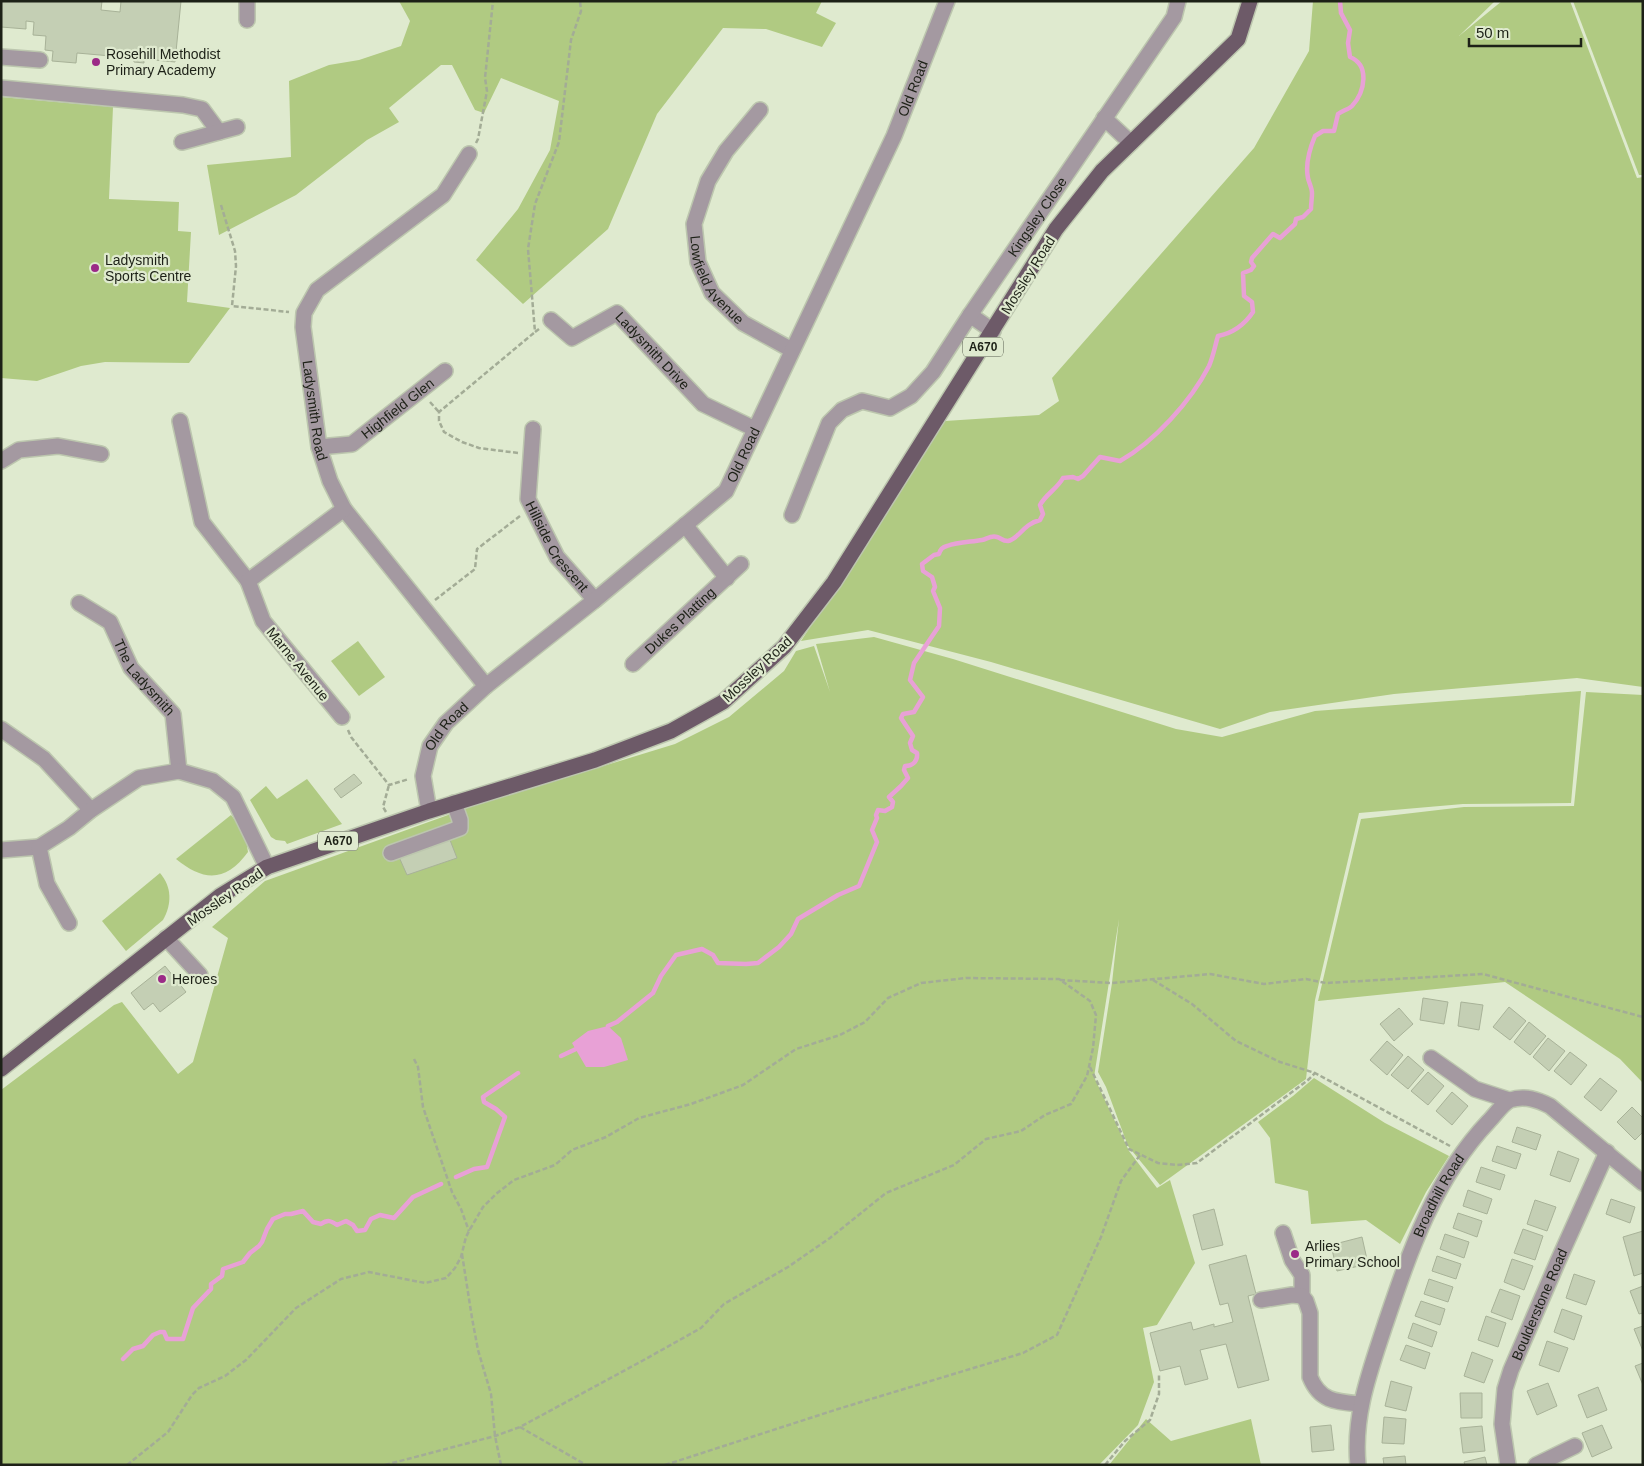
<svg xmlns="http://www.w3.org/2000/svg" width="1644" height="1466" viewBox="0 0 1644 1466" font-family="Arial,sans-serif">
<rect width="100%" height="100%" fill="#dfeacf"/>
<g fill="#b0ca82">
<path d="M399,1H822L816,13L836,23L822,47L766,29L723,28L657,114L608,229L523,304L476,260L518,209L550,150L559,101L501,78L484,113L475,110L452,65H441L389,108L399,122L367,140L296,195L219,235L207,165L291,157L289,81L329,65L359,60L401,46L410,21Z"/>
<path d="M1313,1H1495L1459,36L1502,1H1570L1637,178L1643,177V687L1577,678L1394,694L1270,712L1220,729L991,662L868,630L801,641L945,421L1039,415L1059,401L1052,378L1254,148L1309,51Z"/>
<path d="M1573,1H1643V175H1639Z"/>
<path d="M1,97L113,107L109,199L179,202L178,231L191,232L187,302L230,308L189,363L105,362L81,366L37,381L1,378Z"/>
<path d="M874,637L953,659L1176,729L1222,737L1315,711L1581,691L1571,803L1463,804L1359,813L1315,1000L1306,1079L1160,1185L1128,1146L1106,1087L1098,1072L1112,983L1119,919L1094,1077L1129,1151L1157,1188L1170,1180L1195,1263L1157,1325L1143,1328L1154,1382L1138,1425L1099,1465H2L1,1090L114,1005L122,1002L178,1074L193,1062L228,938L212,927L265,881L473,806L675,744L729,717L784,671L796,651L814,646L830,692L816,644Z"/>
<path d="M358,641L385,677L359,696L331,661Z"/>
<path d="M1586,692L1643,695V1083L1620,1059L1505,982L1318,1001L1361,819L1464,807L1574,806Z"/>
<path d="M307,779L342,824L287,844L285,841L276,840L271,837L250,800L266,786L277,799Z"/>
<path d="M231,815L245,833L248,852C226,882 204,882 176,859Z"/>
<path d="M160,873C172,887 172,904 163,920L126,951L102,921Z"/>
<path d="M1314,1078L1385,1123L1449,1156L1426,1192L1400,1244L1366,1220L1311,1224L1308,1191L1275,1183L1270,1138L1258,1122L1293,1096Z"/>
<path d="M1146,1419L1171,1441L1251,1419L1261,1465H1109Z"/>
</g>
<path fill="#e8a1d6" d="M608,1026L621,1038L628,1060L604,1067H586L572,1043L588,1031Z"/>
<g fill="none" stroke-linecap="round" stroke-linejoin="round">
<g stroke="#e8a1d6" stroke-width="4.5">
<path d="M608,1026L617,1022L653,993L661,976L676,955L702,949L713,955L718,963L746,964L758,963L779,947L791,934L798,919L838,895L859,886L877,842L872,830L877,818L876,815L878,810L885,811L892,807L893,802L889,797L901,786L908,778L904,770L905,766C913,766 918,761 917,753L912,750L910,743L913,736L901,718L903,714L914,712L923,697L910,680L914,663L939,626L940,608L933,591L935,587L932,577L923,571L922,564L934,555L939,554C940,550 942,547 947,546C958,542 971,542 982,540C987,539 991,535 997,537C1001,538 1002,541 1008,541C1019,539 1023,524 1040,520L1043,514L1040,505C1046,494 1057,489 1063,478L1073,477L1078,479L1083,476L1100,457L1120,461C1154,442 1191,401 1209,366C1213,357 1215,346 1218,336C1233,333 1245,324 1253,312L1252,302L1244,296L1243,273L1251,270L1254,266L1251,262L1252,258L1273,234L1280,238L1295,224L1296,219L1303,217L1311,209C1311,203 1312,199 1312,193C1312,188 1309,183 1308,178C1305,164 1310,148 1315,136L1323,131H1334L1338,114C1342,111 1349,109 1352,106C1365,92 1370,65 1350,57L1348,43L1350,30L1341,13L1340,1"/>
<path d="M561,1056L576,1049"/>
<path d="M456,1177L474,1169L487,1167L505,1117L496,1109L484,1102L483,1097L518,1073"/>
<path d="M123,1359L133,1349L143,1346L153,1335L160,1332H164L167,1339H183L193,1308L211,1289V1284L222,1276L223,1269L243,1262L250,1253L259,1246L262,1242L267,1229L273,1219L285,1214H291L303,1211L313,1222L321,1224C328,1219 331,1221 337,1225L346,1221L353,1225L357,1231L365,1230L371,1219L380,1215L394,1218L413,1197L441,1184"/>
</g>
</g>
<g fill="#c4cfb4" stroke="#a8b298">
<path d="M1,1H102L101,10L120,12L121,1H181L175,62L144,59V63L134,62V58L77,53L76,63L52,61L53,51L45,50L46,36L33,35L34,22L26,21V29L1,27Z"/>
<path d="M354,774L362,783L341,798L334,789Z"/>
<path d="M450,840L457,858L407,875L399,857Z"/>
<path d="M165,966L186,992L160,1012L153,1003L144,1010L131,993Z"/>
<path d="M1423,998L1448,1002L1444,1024L1420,1020Z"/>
<path d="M1461,1002L1483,1005L1479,1030L1458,1026Z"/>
<path d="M1509,1007L1526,1021L1510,1040L1493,1027Z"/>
<path d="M1399,1008L1413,1024L1394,1041L1380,1024Z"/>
<path d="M1529,1022L1546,1036L1530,1055L1514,1042Z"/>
<path d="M1548,1038L1565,1051L1549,1071L1533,1057Z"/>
<path d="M1387,1041L1403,1055L1387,1075L1370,1060Z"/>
<path d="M1570,1052L1587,1065L1571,1085L1554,1071Z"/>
<path d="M1408,1056L1424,1070L1408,1089L1391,1075Z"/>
<path d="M1428,1072L1444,1086L1428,1105L1411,1091Z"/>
<path d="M1600,1078L1617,1091L1601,1111L1584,1097Z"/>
<path d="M1452,1092L1468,1106L1452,1125L1436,1111Z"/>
<path d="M1632,1107L1643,1118V1132L1635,1140L1617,1122Z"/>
<path d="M1517,1127L1541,1135L1536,1150L1512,1142Z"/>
<path d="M1497,1146L1521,1154L1516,1169L1492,1161Z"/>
<path d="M1558,1151L1579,1159L1570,1182L1550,1175Z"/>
<path d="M1481,1167L1505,1175L1500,1190L1476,1182Z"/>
<path d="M1468,1190L1492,1199L1487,1214L1463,1206Z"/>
<path d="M1611,1199L1635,1207L1630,1223L1606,1214Z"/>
<path d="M1535,1200L1556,1207L1547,1231L1527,1224Z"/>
<path d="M1214,1209L1223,1245L1202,1250L1193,1215Z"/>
<path d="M1458,1213L1482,1221L1477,1237L1453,1228Z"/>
<path d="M1523,1229L1543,1236L1535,1260L1514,1253Z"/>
<path d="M1643,1231V1273L1634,1276L1623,1237Z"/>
<path d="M1445,1234L1469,1242L1464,1258L1440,1249Z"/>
<path d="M1362,1237L1368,1264L1337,1271L1331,1245Z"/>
<path d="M1246,1255L1256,1294L1248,1296L1269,1380L1238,1388L1226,1344L1200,1350L1208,1379L1185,1385L1180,1366L1160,1371L1150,1333L1191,1322L1193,1330L1214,1324V1327L1233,1322L1228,1303L1220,1305L1209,1265Z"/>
<path d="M1437,1256L1461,1264L1456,1279L1432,1271Z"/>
<path d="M1512,1259L1533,1266L1524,1290L1504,1282Z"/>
<path d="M1574,1274L1595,1281L1586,1305L1566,1298Z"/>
<path d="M1429,1279L1453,1287L1448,1302L1424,1294Z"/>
<path d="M1643,1286V1313L1639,1314L1630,1291Z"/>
<path d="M1500,1289L1520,1296L1512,1320L1491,1312Z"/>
<path d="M1421,1301L1445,1309L1440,1325L1415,1316Z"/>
<path d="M1562,1309L1582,1316L1574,1340L1554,1332Z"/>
<path d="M1486,1316L1506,1323L1498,1347L1478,1340Z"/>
<path d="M1413,1323L1437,1332L1432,1347L1408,1338Z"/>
<path d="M1643,1326V1351L1634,1329Z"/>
<path d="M1547,1341L1568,1348L1559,1372L1539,1365Z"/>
<path d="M1406,1345L1430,1353L1425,1369L1400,1360Z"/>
<path d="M1472,1352L1493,1360L1484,1383L1464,1376Z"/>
<path d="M1643,1363V1385L1635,1366Z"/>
<path d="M1391,1381L1412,1387L1406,1411L1385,1406Z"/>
<path d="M1548,1383L1557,1406L1537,1415L1527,1391Z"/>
<path d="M1598,1387L1607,1410L1587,1418L1578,1395Z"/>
<path d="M1460,1393H1482V1418H1461Z"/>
<path d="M1384,1417L1406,1419L1404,1444L1382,1443Z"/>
<path d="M1331,1425L1334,1450L1312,1452L1310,1427Z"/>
<path d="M1602,1425L1612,1448L1592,1457L1582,1433Z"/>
<path d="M1482,1426L1485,1451L1463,1453L1460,1428Z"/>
<path d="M1405,1456L1406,1465H1384L1383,1458Z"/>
<path d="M1485,1457L1487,1465H1465L1464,1462Z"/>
</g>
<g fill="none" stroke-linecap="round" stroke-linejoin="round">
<g stroke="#bcc6ae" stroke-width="18">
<g id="minor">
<path d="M247,20V1"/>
<path d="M1,57L40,60"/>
<path d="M1,88L183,105L202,109L219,132"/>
<path id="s1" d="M760,110L726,151L708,181L694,224L698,262L712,293L743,323L792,350"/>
<path d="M1104,118L1131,143"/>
<path d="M182,142L237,127"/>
<path id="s2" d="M469,154L443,195L317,290L304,313L303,327L319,447L330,481L344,509L486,686"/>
<path d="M970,315L993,331"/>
<path id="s3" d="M551,320L572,338L617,313L703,404L755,429"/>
<path d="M180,421L202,522L248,581"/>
<path id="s4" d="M533,429L528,499L557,557L595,600"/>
<path id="s5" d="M319,447L352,444L445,371"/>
<path d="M1,461L19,450L58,446L101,454"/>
<path id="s6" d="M792,515L829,423L842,410L862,401L890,408L911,396L933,372L970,315L1174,17L1178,1"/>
<path d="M685,525L727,578"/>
<path id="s7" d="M79,603L110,622L131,668L173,714L179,771L213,781L233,797L267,867"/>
<path id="s8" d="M633,664L741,564"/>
<path d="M342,717L263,621L248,581L344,509"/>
<path d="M1,729L44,759L91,810"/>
<path id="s9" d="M429,811L423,776L430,746L446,723L486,686L595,600L726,491L894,136L947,1"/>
<path d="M1,850L39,847"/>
<path d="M391,853L460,828V820L454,803"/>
<path d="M69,923L47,884L39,847L69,828L91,810L139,778L179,771"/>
<path d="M166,938L200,975"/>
<path d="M1431,1058L1475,1089L1509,1100"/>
<path d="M1283,1233L1292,1260L1302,1275V1296"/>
<path d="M1261,1300L1292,1295L1302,1296L1306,1301L1310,1313V1377C1320,1402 1337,1402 1361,1404"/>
<path id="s10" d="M1358,1465C1353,1415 1370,1371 1385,1325C1410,1251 1434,1179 1489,1121C1495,1115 1503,1103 1510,1100C1525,1095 1538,1100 1550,1106L1643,1183"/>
<path id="s11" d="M1508,1465L1502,1424L1505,1389L1511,1370L1558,1261L1607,1152"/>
<path d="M1536,1465L1575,1446"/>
</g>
</g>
<g stroke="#bcc6ae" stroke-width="18">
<path id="major" d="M1,1069L220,896L267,867L429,811L595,760L671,731L723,702L784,647L834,582L1056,229L1102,171L1238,39L1250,1"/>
</g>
<g stroke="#a3ac96" stroke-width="2.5" stroke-dasharray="5 2.5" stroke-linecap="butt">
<path d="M476,143L478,139L487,91L485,78L493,1"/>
<path d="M221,205L235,251L236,266L232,306L289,312"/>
<path d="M539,329L535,332L528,249L535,204L559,142L571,40L581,11L580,1"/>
<path d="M430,402L439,412"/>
<path d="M518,453L479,448L462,442L444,432L439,421V412L535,332"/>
<path d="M435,600L475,569L477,549L520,516"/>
<path d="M348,730L351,737L389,785L409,779"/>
<path d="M386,812L383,807L389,785"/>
<path d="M1060,980L1112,983L1210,974L1264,984L1306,979L1326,983L1483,974L1643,1017"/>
<path d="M1153,980L1192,1004L1236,1041L1280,1062L1315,1073L1450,1146"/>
<path d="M414,1059L418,1067L423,1107L452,1192L461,1209L469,1231"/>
<path d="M1090,1067L1129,1149L1158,1163L1177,1165L1197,1163L1308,1080L1315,1073"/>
<path d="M462,1254L472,1318L478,1350L491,1394L495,1436L501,1465"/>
<path d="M520,1427L586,1465"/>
<path d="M127,1465L168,1432L192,1395L199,1388L225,1376L246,1360L296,1308L341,1279L369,1272L425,1283L446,1278L455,1268L461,1257L466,1237L469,1231L483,1207L496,1194L514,1180L555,1165L572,1150L606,1137L639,1118L691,1104L743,1085L796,1049L840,1035L865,1022L888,998L921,983L966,978L1059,979L1090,1001L1096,1015L1093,1048L1087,1076L1071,1104L1045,1115L1021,1131L986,1139L954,1165L886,1193L830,1238L788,1267L724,1304L701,1328L642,1361L520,1427L495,1436L385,1465"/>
<path d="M665,1465L838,1409L1023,1353L1057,1335L1101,1237L1121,1181L1140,1155"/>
<path d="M1105,1465L1125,1441L1150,1420L1159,1394V1373"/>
</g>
<use href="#minor" stroke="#a499a1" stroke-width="15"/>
<use href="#major" stroke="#6d5a68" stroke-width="15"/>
</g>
<g fill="#9b2a87" stroke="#dfeacf" stroke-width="2">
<circle cx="96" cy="62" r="5"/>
<circle cx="95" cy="268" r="5"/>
<circle cx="162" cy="979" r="5"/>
<circle cx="1295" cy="1254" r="5"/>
</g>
<g text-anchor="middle" stroke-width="4.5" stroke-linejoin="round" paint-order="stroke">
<g fill="#dfeacf" stroke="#575d4e" stroke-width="1">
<rect x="963" y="337.5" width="40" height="19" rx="4"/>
<rect x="318" y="831.5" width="40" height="19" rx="4"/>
</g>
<g font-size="12" font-weight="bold" fill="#1d2117">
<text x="983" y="351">A670</text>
<text x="338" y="845">A670</text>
</g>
<g font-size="14" fill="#1d2117" stroke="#dfeacf" text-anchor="start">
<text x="106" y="59">Rosehill Methodist<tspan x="106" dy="16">Primary Academy</tspan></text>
<text x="105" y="265">Ladysmith<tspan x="105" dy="16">Sports Centre</tspan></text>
<text x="172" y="984">Heroes</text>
<text x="1305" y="1251">Arlies<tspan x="1305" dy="16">Primary School</tspan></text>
</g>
<g font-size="14" fill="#1d2117" stroke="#dfeacf">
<text dy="5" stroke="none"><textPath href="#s9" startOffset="902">Old Road</textPath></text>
<text dy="5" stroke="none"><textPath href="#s6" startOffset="412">Kingsley Close</textPath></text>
<text transform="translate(1028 275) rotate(-58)" y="5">Mossley Road</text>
<text dy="5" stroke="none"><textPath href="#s1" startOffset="196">Lowfield Avenue</textPath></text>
<text dy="5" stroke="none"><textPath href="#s3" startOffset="131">Ladysmith Drive</textPath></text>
<text dy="5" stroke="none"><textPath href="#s5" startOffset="91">Highfield Glen</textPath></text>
<text dy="5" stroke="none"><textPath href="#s2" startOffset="331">Ladysmith Road</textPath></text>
<text dy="5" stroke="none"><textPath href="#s9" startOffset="498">Old Road</textPath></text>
<text dy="5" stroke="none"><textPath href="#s4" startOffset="126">Hillside Crescent</textPath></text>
<text dy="5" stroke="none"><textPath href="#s8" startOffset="64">Dukes Platting</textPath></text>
<text transform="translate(298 664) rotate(51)" y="5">Marne Avenue</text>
<text transform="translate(757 669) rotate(-43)" y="5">Mossley Road</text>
<text dy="5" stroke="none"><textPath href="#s7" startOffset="102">The Ladysmith</textPath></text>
<text dy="5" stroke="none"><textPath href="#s9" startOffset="92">Old Road</textPath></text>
<text transform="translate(225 897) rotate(-35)" y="5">Mossley Road</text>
<text dy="5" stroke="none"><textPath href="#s10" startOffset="284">Broadhill Road</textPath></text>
<text dy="5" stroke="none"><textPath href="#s11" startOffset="168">Boulderstone Road</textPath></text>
</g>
</g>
<rect width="1644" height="1466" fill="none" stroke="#1d2117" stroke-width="5"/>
<path d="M1469 38v8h112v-8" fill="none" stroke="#1d2117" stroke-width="2.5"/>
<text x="1476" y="38" font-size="15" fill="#1d2117" stroke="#dfeacf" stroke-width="4" paint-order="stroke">50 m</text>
</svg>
